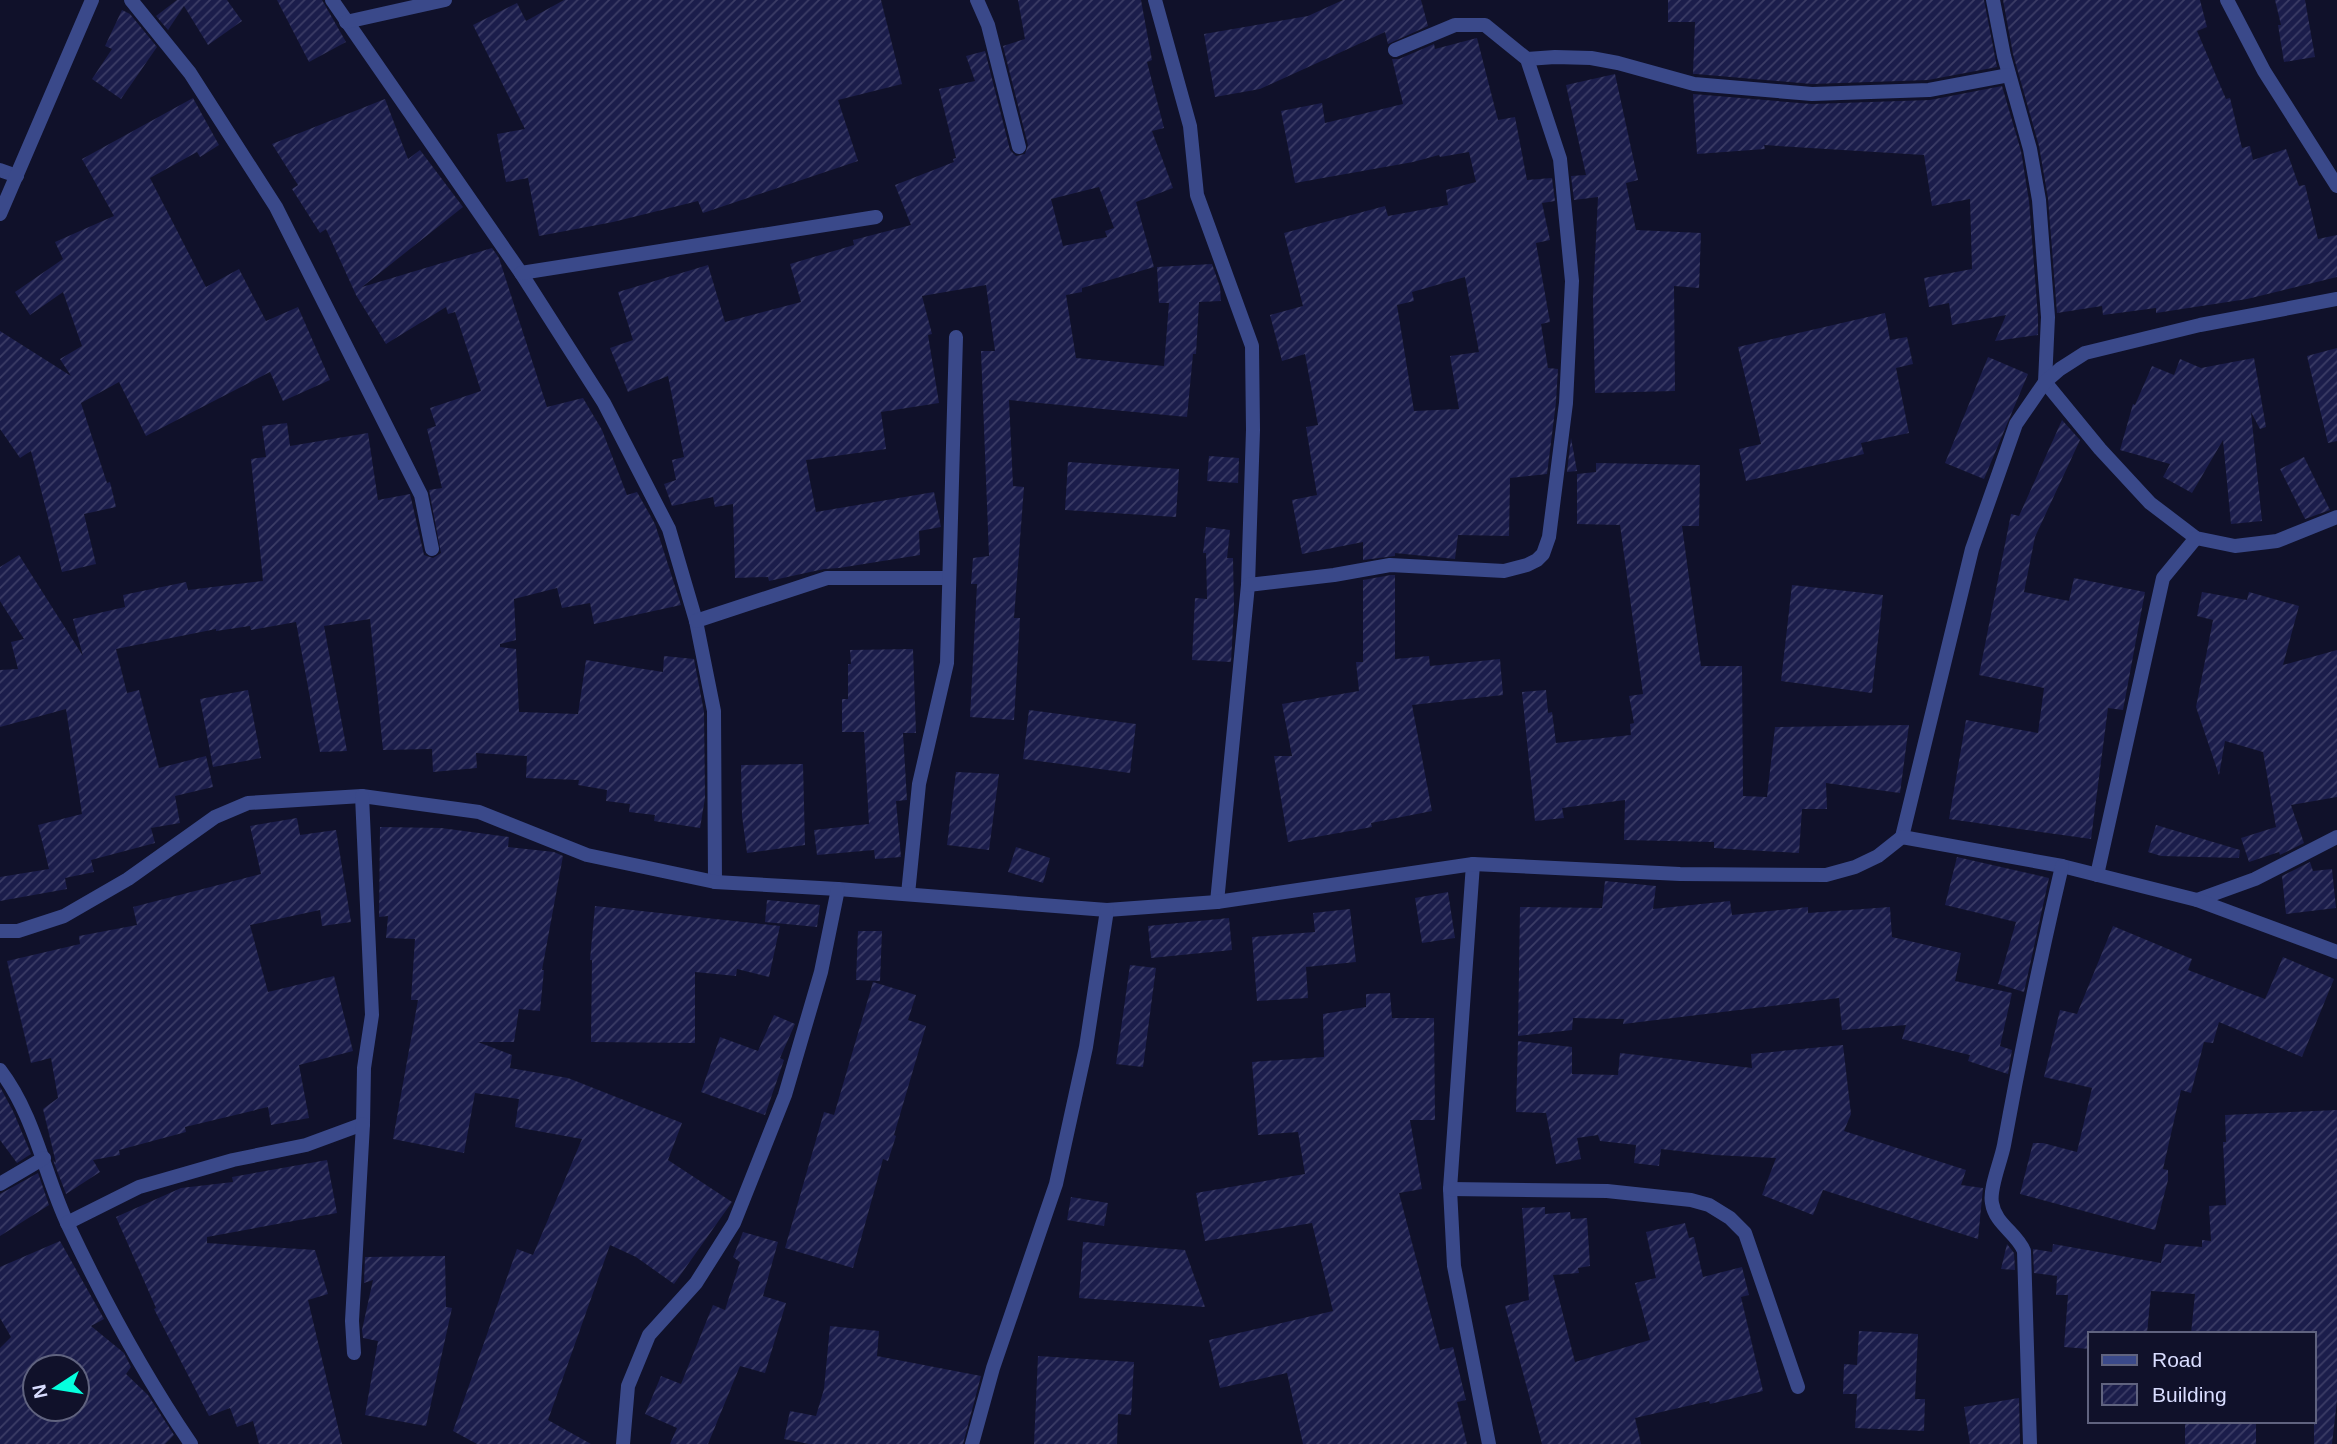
<svg xmlns="http://www.w3.org/2000/svg" width="2337" height="1444" viewBox="0 0 2337 1444" font-family="Helvetica,sans-serif">
<defs>
<pattern id="building-hatch" width="6" height="6" patternUnits="userSpaceOnUse" patternTransform="scale(1.75)"><rect width="6" height="6" fill="#1b1d4b"/><path d="M-1 1l2-2M0 6l6-6M5 7l2-2" fill="none" stroke="#3c3d66"/></pattern>
</defs>
<rect width="100%" height="100%" fill="#10112a"/>
<g fill="url(#building-hatch)" fill-rule="evenodd">
<path d="M177,0H227L242,21L208,45L184,6L168,30L156,16Z"/>
<path d="M277,0H322L346,42L309,62Z"/>
<path d="M564,0H881L902,84L838,100L858,161L703,213L698,201L613,222L539,236L528,178L506,182L497,134L525,129L473,25L517,3L526,21Z"/>
<path d="M1018,0H1141L1152,60L1147,62L1164,128L1152,131L1173,188L1136,202L1154,267L1082,288V292L1066,295L1076,358L1164,366L1169,303H1159L1157,267L1212,264L1220,287L1221,301L1199,302L1196,354H1193L1187,417L1009,400L1013,486L1024,487L1014,618H1020L1014,720L970,717L977,584H971L973,558L989,556L981,351H995L986,285L922,296L932,334L928,335L939,403L881,412L886,449L806,460L816,512L934,492L941,527L919,531L920,555L839,568L824,569L769,581L768,577L735,578L733,504L715,507L713,497L672,506L664,484L676,480L672,460L684,457L668,376L628,392L610,348L633,340L618,292L708,265L725,322L801,302L790,264L854,245L853,240L911,225L895,185L954,162L953,159L956,158L939,89L975,81L966,56L985,51L1010,150L1016,156L1025,154L1028,145L1003,46L1025,39ZM1099,187L1114,228L1105,231L1107,237L1063,246L1051,199Z"/>
<path d="M1343,0H1421L1428,26L1388,44L1385,32L1260,89L1215,97L1204,34L1308,16Z"/>
<path d="M1668,0H1984L1997,67L1928,80L1812,84L1696,74H1693L1695,22H1668Z"/>
<path d="M2003,0H2200L2207,27L2197,31L2226,99L2230,98L2242,148L2250,146L2253,160L2286,149L2299,186L2305,185L2318,239L2337,235V277L2247,299L2156,313V308L2103,315L2102,306L2057,313L2048,198L2039,146L2013,54Z"/>
<path d="M2275,0H2305L2315,57L2284,62L2278,25H2281Z"/>
<path d="M122,10L130,14L157,47L121,99L92,79L112,49L105,46Z"/>
<path d="M1477,38L1498,120L1515,117L1527,180L1552,178L1555,201L1542,203L1550,240L1536,243L1550,322L1541,324L1548,368L1558,369L1556,402L1547,474L1510,478L1509,536L1458,535L1455,559L1395,553V556L1363,560V542L1302,554L1292,500L1317,495L1306,427L1318,425L1305,354L1282,361L1270,315L1303,306L1284,233L1385,206L1388,216L1448,205L1446,190L1476,182L1469,152L1440,157L1439,155L1413,162L1295,183L1281,111L1322,103L1325,123L1403,104L1392,59H1399L1434,44L1435,49ZM1465,277L1479,352L1450,356L1459,409L1414,411L1397,305L1414,301L1412,292Z"/>
<path d="M1615,74L1638,180L1626,183L1636,230L1701,233L1699,288L1674,286L1675,391L1595,393L1593,298L1598,197L1574,200L1571,176L1586,175L1566,85Z"/>
<path d="M2002,86L2021,151L2029,201L2038,317V335L1995,341L2006,315L1952,325L1949,303L1929,307L1924,278L1972,269L1970,199L1932,206L1924,155L1764,145L1765,149L1697,154L1693,94L1812,104L1930,100Z"/>
<path d="M193,98L219,145L200,157L197,152L150,178L206,287L239,269L266,321L298,307L330,380L283,401L270,372L146,436L119,382L81,403L107,483L110,482L116,507L84,514L96,564L62,572L31,451L20,458L0,429V331L71,376L60,359L82,346L63,292L30,315L15,292L63,259L55,242L114,216L82,159Z"/>
<path d="M385,99L408,159L420,150L463,207L362,287L492,248L499,258L547,407L583,398L602,430L627,495L637,492L655,524L681,605L594,624L590,603L562,608L557,588L514,599L516,640L500,644V647L516,649L519,712L578,714L586,660L663,672L664,656L694,659L704,712L705,798L700,828L654,821L655,815L629,812L630,804L606,801L607,790L578,785L579,780L526,778L527,756L476,753L477,768L433,772L432,749L383,750L370,619L324,626L347,751L320,752L296,622L251,630L250,626L216,631V629L116,649L127,693L139,690L159,768L206,756L213,787L175,796L180,823L151,828L155,843L91,860L94,872L65,878L67,889L0,901V877L49,869L38,825L82,814L66,709L0,727V670L18,669L11,642L24,639L0,601V567L19,555L83,656L73,619L125,607L123,595L186,582L188,590L263,581L251,459L266,457L262,426L287,423L290,446L368,433L378,500L410,494L424,555L433,558L441,553L429,490L442,488L427,429L436,426L430,408L481,391L455,312L448,314L446,307L386,344L356,295L326,229L320,233L292,189L298,185L272,144Z"/>
<path d="M1885,313L1890,340L1907,337L1913,364L1896,368L1909,433L1861,443L1864,454L1746,481L1739,449L1761,444L1738,347Z"/>
<path d="M2337,348V441L2328,443L2307,356Z"/>
<path d="M1988,357L2028,374L1984,479L1945,463Z"/>
<path d="M2254,358L2266,427L2260,429L2251,412L2262,521L2231,524L2223,440L2192,493L2163,477L2170,464L2120,450L2133,404L2135,405L2152,366L2174,375L2180,359L2201,368Z"/>
<path d="M2062,420L2080,440L2035,537L2024,592L2069,601L2074,578L2145,592L2123,710L2108,708L2091,839L1949,819L1966,720L2038,733L2044,688L1979,675L2011,514L2019,516Z"/>
<path d="M1571,438L1577,471L1567,472Z"/>
<path d="M1209,456L1239,458L1238,483L1207,481Z"/>
<path d="M2304,457L2330,510L2305,519L2280,469Z"/>
<path d="M1068,462L1179,469L1176,517L1065,510Z"/>
<path d="M1596,463L1700,465L1699,526H1682L1701,666H1742L1743,796L1767,797L1775,727L1909,725L1900,793L1826,783L1827,809H1802L1799,853L1714,848V842L1624,840L1625,800L1562,808L1564,818L1535,821L1522,692L1546,690L1548,713L1552,712L1556,743L1631,735L1630,724L1634,723L1629,696L1643,694L1620,525L1577,524V474L1596,472Z"/>
<path d="M1206,527L1230,530L1227,558H1233L1234,607L1231,662L1192,660L1195,598L1207,599L1206,553H1203Z"/>
<path d="M1391,575H1395V659L1429,656L1430,666L1500,659L1503,695L1412,705L1432,811L1371,823L1372,827L1288,842L1274,756H1292L1282,704L1359,691L1356,662H1363V580Z"/>
<path d="M1792,585L1883,595L1872,693L1781,681Z"/>
<path d="M2202,592L2247,600L2249,592L2299,606L2283,665L2337,650V797L2291,805L2304,843L2280,855L2279,852L2249,862L2241,838L2276,827L2263,752L2225,741L2219,775L2196,707L2213,620L2197,616Z"/>
<path d="M913,649L916,733H903L907,800L896,801L901,857L875,859L874,850L817,855L814,830L869,824L864,732H842V699H848V664H851L850,650Z"/>
<path d="M248,690L261,758L213,767L200,699Z"/>
<path d="M1029,710L1136,724L1130,773L1023,759Z"/>
<path d="M803,764L805,845L747,853L742,816L741,765Z"/>
<path d="M956,772L999,774L989,850L947,845Z"/>
<path d="M297,818L300,835L336,830L351,922L322,926L320,910L250,925L268,992L334,976L353,1051L299,1065L309,1118L271,1125L268,1107L185,1127L186,1132L119,1150L120,1155L93,1160L100,1172L66,1194L53,1160L56,1163L43,1109L58,1098L51,1058L31,1063L7,961L80,944L79,936L137,925L133,907L261,874L250,826Z"/>
<path d="M2156,825L2240,850L2239,858L2161,856L2148,852Z"/>
<path d="M380,827L441,828L509,837L508,847L554,852L563,856L542,970H544L540,1011L519,1009L514,1042H478L512,1055L510,1068L568,1078L682,1123L668,1160L732,1202L674,1284L636,1257L610,1245L548,1420L591,1444H477L453,1431L517,1249L533,1255L582,1139L515,1127L519,1099L475,1093L464,1153L393,1139L418,1000H411L415,939L386,938L388,916L379,917Z"/>
<path d="M1016,847L1050,858L1043,883L1008,872Z"/>
<path d="M1957,857L2049,878L2024,992L1998,984L2016,922L1945,905Z"/>
<path d="M2310,862L2313,871L2332,869L2336,908L2286,914L2282,876Z"/>
<path d="M1605,881L1656,886L1653,909L1730,901L1732,915L1808,907V913L1890,907L1892,937L1961,953L1955,981L2012,993L2000,1046L2012,1050L2008,1074L1968,1061L1970,1055L1902,1039L1906,1025L1842,1030L1839,998L1623,1024L1624,1019L1573,1018L1572,1030L1518,1036L1520,907L1602,908Z"/>
<path d="M1448,892L1455,938L1422,943L1415,898Z"/>
<path d="M767,900L820,905L817,927L765,922Z"/>
<path d="M595,906L780,926L769,977L737,969L736,976L695,972V1043L591,1042L592,960H590Z"/>
<path d="M1350,909L1356,962L1306,967L1308,998L1257,1001L1252,937L1315,932L1313,913Z"/>
<path d="M1229,918L1232,950L1151,958L1148,926Z"/>
<path d="M2113,926L2192,959L2188,970L2265,999L2283,957L2334,979L2302,1057L2219,1022L2213,1043L2204,1042L2191,1093L2181,1090L2163,1169L2168,1170V1180L2155,1230L2020,1194L2033,1143H2043L2077,1152L2092,1088L2044,1077L2060,1010L2077,1014Z"/>
<path d="M858,931H882L880,981L856,980Z"/>
<path d="M1130,965L1156,968L1143,1067L1116,1064Z"/>
<path d="M873,982L916,995L908,1020L926,1026L894,1135L896,1136L888,1161L883,1159L853,1268L785,1248L824,1112L834,1115Z"/>
<path d="M1390,993L1392,1018H1434L1435,1120H1410L1422,1189L1399,1193L1440,1350L1453,1347L1466,1400L1457,1402L1467,1444H1303L1287,1373L1220,1388L1209,1340L1333,1311L1312,1223L1205,1241L1196,1193L1305,1174L1298,1132L1258,1135L1252,1062L1324,1057L1323,1014L1366,1007V994Z"/>
<path d="M774,1015L795,1024L780,1058L784,1060L765,1115L701,1092L720,1037L758,1051Z"/>
<path d="M1518,1041L1572,1047V1074L1618,1075L1620,1053L1752,1068L1751,1054L1843,1045L1851,1114L1844,1131L1966,1170L1961,1185L1983,1188L1978,1239L1823,1190L1813,1215L1762,1195L1776,1158L1715,1155L1661,1149L1659,1166L1634,1163L1636,1145L1600,1141L1598,1135L1577,1138L1581,1159L1556,1164L1546,1113L1516,1112Z"/>
<path d="M0,1087L13,1111L31,1154L17,1163L0,1140Z"/>
<path d="M2337,1110V1400L2332,1444H2314V1334H2191L2195,1294L2151,1291L2147,1334H2090V1349L2064,1347L2068,1295H2056L2057,1276L2034,1273L2033,1249L2052,1252L2053,1244L2161,1263L2165,1244L2202,1247V1240L2211,1241L2209,1206L2226,1205L2223,1142H2226L2225,1115Z"/>
<path d="M327,1160L337,1213L207,1237V1243L315,1250L328,1294L308,1300L342,1444H259L253,1421L237,1427L230,1408L209,1416L154,1309L156,1308L116,1217L181,1188L233,1182L232,1177Z"/>
<path d="M38,1173L49,1205L0,1236V1194Z"/>
<path d="M1071,1197L1108,1203L1104,1226L1067,1220Z"/>
<path d="M1545,1207V1214L1570,1212L1571,1219L1587,1218L1590,1266L1578,1268L1579,1273L1553,1275L1575,1362L1650,1340L1635,1283L1656,1278L1646,1232L1685,1223L1689,1238L1694,1237L1703,1277L1742,1267L1749,1295L1741,1297L1763,1391L1710,1404L1709,1401L1635,1418L1641,1444H1542L1505,1306L1529,1300L1522,1208Z"/>
<path d="M743,1232L778,1242L763,1296L786,1303L765,1373L740,1366L708,1444H670L677,1428L645,1414L661,1376L681,1384L713,1305L725,1310L740,1262L733,1257Z"/>
<path d="M60,1241L104,1319L91,1326L124,1353L131,1367L126,1374L148,1395L174,1435L165,1444H0V1348L11,1337L0,1318V1267ZM35,1367H77V1409H35Z"/>
<path d="M1083,1242L1185,1250L1205,1307L1079,1298Z"/>
<path d="M2007,1244L2014,1253L2015,1270L2001,1269Z"/>
<path d="M445,1256L446,1307L452,1308L426,1426L365,1415L378,1341L363,1338L362,1330L373,1280L364,1283L365,1257Z"/>
<path d="M830,1326L879,1331L877,1356L981,1376L963,1444H809L784,1439L790,1411L816,1416L824,1389Z"/>
<path d="M1859,1331L1918,1334L1915,1399H1925L1924,1431L1855,1428L1857,1394H1843L1844,1364L1857,1365Z"/>
<path d="M1038,1356L1134,1362L1131,1415L1118,1414L1117,1444H1034Z"/>
<path d="M2019,1398L2020,1444H1970L1964,1407Z"/>
<rect x="2185" y="1421" width="71" height="23"/>
</g>
<g fill="none" stroke-linecap="round" stroke-linejoin="round">
<g stroke="#3a498a" stroke-width="14">
<path d="M131,0L190,73L276,207L421,495L432,549"/>
<path d="M332,0L521,273L604,403L669,529L696,621L714,711L715,882"/>
<path d="M977,0L988,25L1019,147"/>
<path d="M1155,0L1190,126L1197,195L1252,346L1253,430L1248,585L1217,902"/>
<path d="M1993,0L2004,56L2030,149L2039,200L2048,317L2045,382L2100,449L2150,503L2196,538L2235,546L2277,541L2337,517"/>
<path d="M346,22L445,0"/>
<path d="M1527,59L1555,57L1591,58L1618,63L1694,84L1812,94L1929,90L2009,75"/>
<path d="M0,170L17,176"/>
<path d="M0,214L92,0"/>
<path d="M521,273L876,217"/>
<path d="M1248,585L1334,575L1390,565L1504,571L1527,565L1537,560L1543,554L1549,537L1566,403L1572,281L1560,159L1527,59L1485,25H1455L1395,50"/>
<path d="M696,621L827,578H949"/>
<path d="M1902,837L1972,549L2016,424L2045,382L2060,369L2085,353L2200,325L2337,299"/>
<path d="M1473,864L1450,1189L1454,1266L1489,1444"/>
<path d="M2097,875L2163,578L2196,538"/>
<path d="M908,894L919,784L947,663L956,337"/>
<path d="M2197,900L2255,879L2337,837"/>
<path d="M0,931H18L64,916L128,879L215,817L248,803L362,796L479,812L587,855L715,882L838,889L1107,910L1217,902L1473,864L1680,874L1826,875L1855,867L1878,856L1902,837L2062,866L2197,900L2337,952"/>
<path d="M0,1070C35,1116 44,1174 68,1225C104,1301 144,1375 191,1444"/>
<path d="M0,1184L44,1158"/>
<path d="M1450,1189L1607,1191L1691,1200L1709,1205L1730,1218L1745,1233L1798,1387"/>
<path d="M67,1223L139,1187L233,1160L306,1145L363,1124L364,1068L372,1015L362,796"/>
<path d="M354,1353L352,1321L363,1124"/>
<path d="M623,1444L628,1386L649,1335L696,1283L734,1223L785,1095L821,972L838,889"/>
<path d="M972,1444L993,1368L1056,1184L1086,1047L1107,910"/>
<path d="M2030,1444L2024,1251C2017,1233 1995,1224 1992,1203C1989,1189 2001,1161 2004,1145C2021,1052 2040,959 2062,866"/>
</g>
<path stroke="#3a498a" stroke-width="14" d="M2227,0L2264,71L2337,186"/>
</g>
<rect x="2088" y="1332" width="228" height="91" fill="#10112a" stroke="#60637f" stroke-width="2"/>
<rect x="2102" y="1355" width="35" height="10" fill="#3a498a" stroke="#60637f" stroke-width="2"/>
<text x="2152" y="1367" font-size="21" fill="#d9ddff">Road</text>
<rect x="2102" y="1384" width="35" height="21" fill="url(#building-hatch)" stroke="#60637f" stroke-width="2"/>
<text x="2152" y="1402" font-size="21" fill="#d9ddff">Building</text>
<g transform="translate(56 1388) rotate(258)"><circle r="33" fill="#10112a" stroke="#60637f" stroke-width="2"/>
<path d="M0-5L12 26L0 18L-12 26Z" fill="#05ffde"/>
<text y="-10" font-size="19" font-weight="bold" text-anchor="middle" fill="#d9ddff">N</text>
</g>
</svg>
